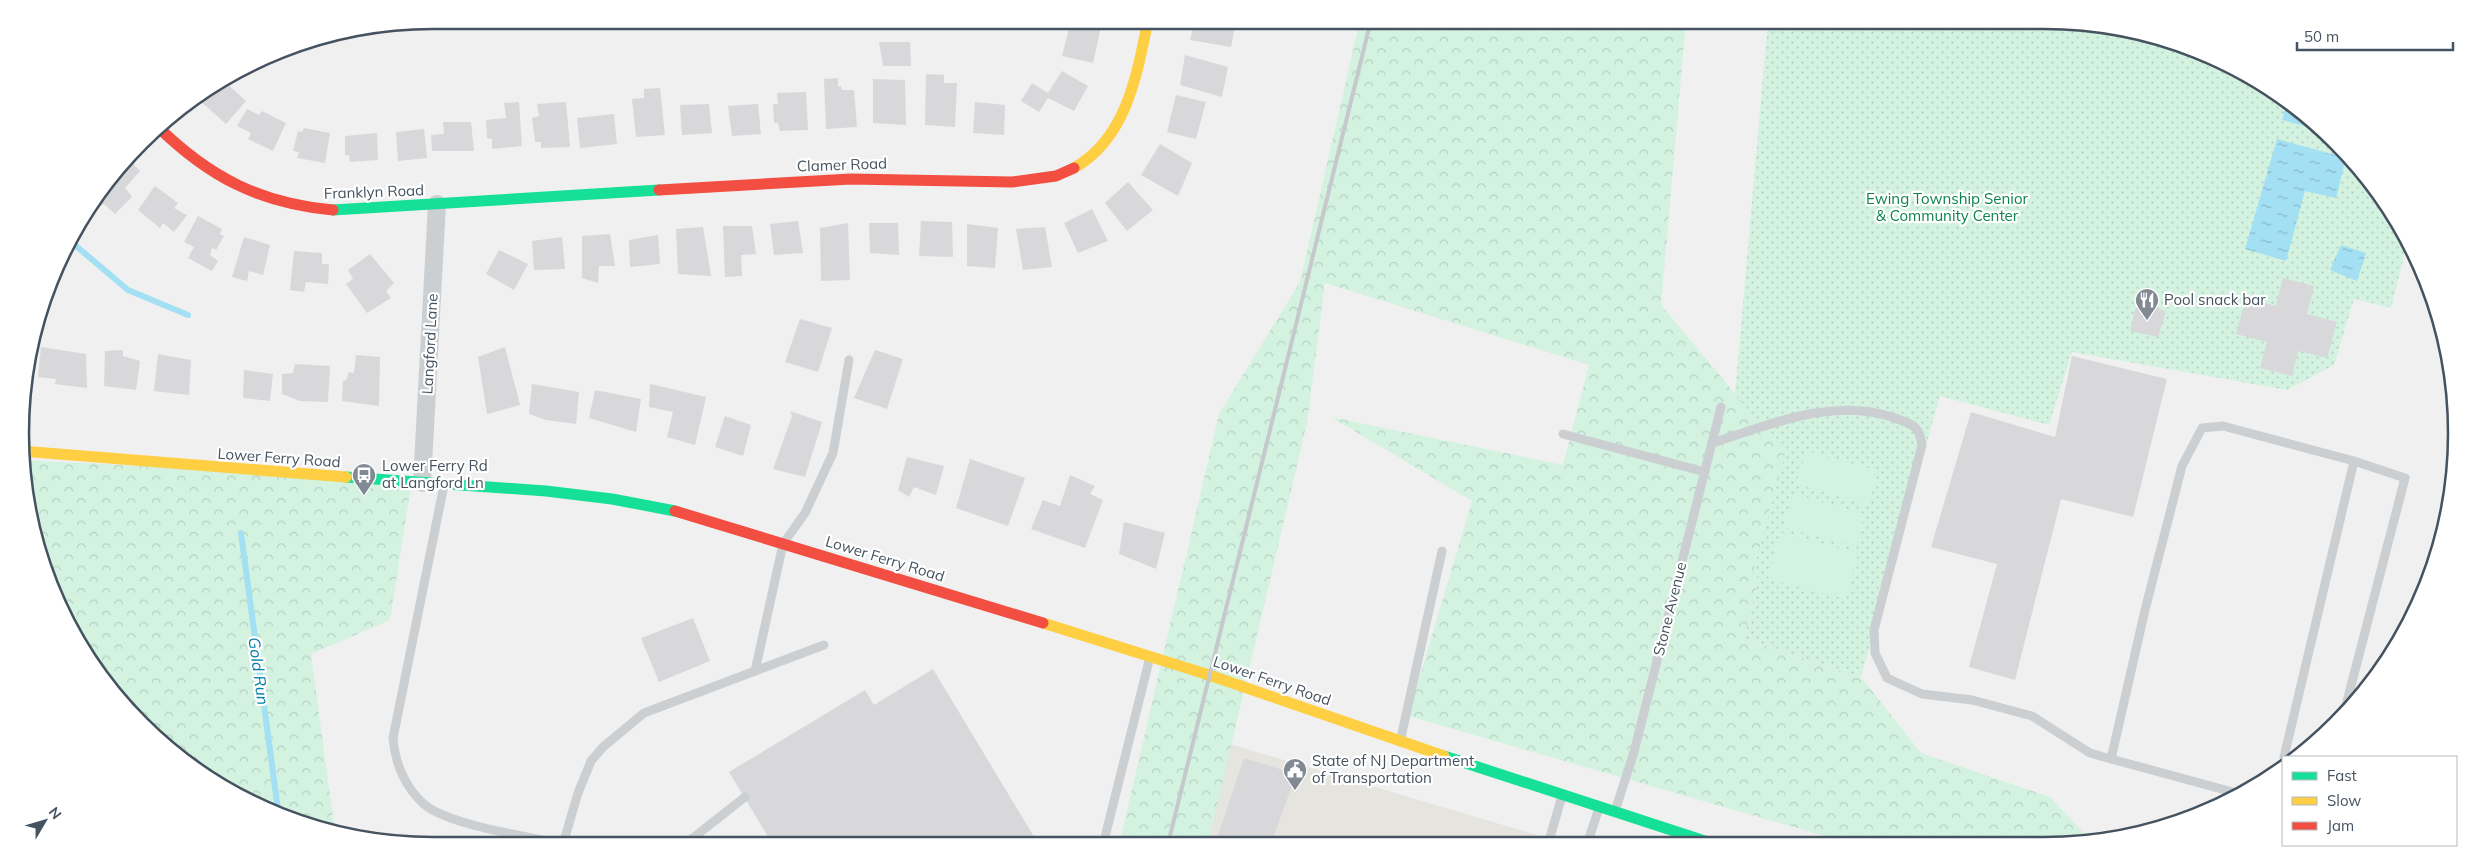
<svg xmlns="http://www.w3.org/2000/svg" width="2477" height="866" viewBox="0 0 2477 866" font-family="Mulish,sans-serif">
<defs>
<pattern id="forest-crowns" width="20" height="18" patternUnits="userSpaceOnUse" patternTransform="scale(1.25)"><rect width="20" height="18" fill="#d3f2e0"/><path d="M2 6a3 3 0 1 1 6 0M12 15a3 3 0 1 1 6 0" fill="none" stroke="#b6d1c3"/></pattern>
<pattern id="park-dots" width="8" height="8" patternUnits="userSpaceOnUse" patternTransform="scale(1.25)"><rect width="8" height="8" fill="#d3f2e0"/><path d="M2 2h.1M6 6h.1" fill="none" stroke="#b6d1c3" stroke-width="1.8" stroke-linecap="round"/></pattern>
<pattern id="water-ripples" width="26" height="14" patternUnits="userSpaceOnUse" patternTransform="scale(1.25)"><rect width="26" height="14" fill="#a3e0f4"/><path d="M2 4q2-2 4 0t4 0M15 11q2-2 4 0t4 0" fill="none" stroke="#87b8c9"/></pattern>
</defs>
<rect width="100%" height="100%" fill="#f1f0f0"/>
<path fill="#e6e4de" d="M1213,739L1567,844H1187Z"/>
<g fill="url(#forest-crowns)">
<path d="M1360,20H1686L1661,305L1789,458L1744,639L1861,677L1921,753L2050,797L2092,842L1849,843L1408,716L1472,501L1331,417L1563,465L1589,365L1325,283L1307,423L1208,844L1119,845L1219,414L1300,282Z"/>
<path d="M21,460L412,479L390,620L311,654L334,825L341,834L326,832L203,776L141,725L90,663L34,540Z"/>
</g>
<path fill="url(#park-dots)" d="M1768,20H2044L2151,34L2226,62L2295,105L2354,160L2402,226L2408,241L2391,308L2354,299L2334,365L2287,390L2072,352L2049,425L1940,396L1861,677L1744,639L1759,578L1752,576L1785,454L1735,394Z"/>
<g fill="#d3f2e0">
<path d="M1806,451L1878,471L1868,505L1796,484Z"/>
<path d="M1793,494L1865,514L1856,547L1783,527Z"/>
<path d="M1780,532L1858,553L1846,599L1768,579Z"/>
</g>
<g fill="url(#water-ripples)">
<path d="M2288,101L2323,131L2282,120Z"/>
<path d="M2277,139L2346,158L2336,198L2305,191L2286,261L2245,249Z"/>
<path d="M2341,245L2366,253L2357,281L2330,270Z"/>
</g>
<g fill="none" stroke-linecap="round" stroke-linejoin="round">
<g stroke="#a3e0f4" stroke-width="6">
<path d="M69,240L128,290L188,315"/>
<path d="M241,533L278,810"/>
</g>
</g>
<g fill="#d8d8db">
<path d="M1071,20L1102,22L1093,63L1062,56Z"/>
<path d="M1195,20H1236L1231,47L1190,40Z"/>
<path d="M879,42H910L911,66H883Z"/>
<path d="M1185,55L1228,67L1222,97L1180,85Z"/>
<path d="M1062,71L1088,86L1074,111L1048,98L1039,112L1021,101L1032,83L1048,93Z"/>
<path d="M926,74L944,75V83H957L955,127L925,125Z"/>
<path d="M838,78V87L841,86L842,90H854L857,127L826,129L824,79Z"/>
<path d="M873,79L905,80L906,125L873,123Z"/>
<path d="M225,82L246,101L226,124L199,100Z"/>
<path d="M660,88L665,135L636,137L632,99L644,98V89Z"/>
<path d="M806,92L808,130L780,131L778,123H774L773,104H778L777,93Z"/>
<path d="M1176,95L1206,102L1196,139L1167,132Z"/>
<path d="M519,102L522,146L492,149V139L487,138L486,120L506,118L504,103Z"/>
<path d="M566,102L570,147L541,148V142H535L532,118L539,116L537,104Z"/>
<path d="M975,102L1005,105L1004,135L973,133Z"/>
<path d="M709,104L712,133L682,135L680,105Z"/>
<path d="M758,104L761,134L732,136L728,106Z"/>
<path d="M247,109L259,115L262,111L286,123L273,151L248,139L251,133L237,126Z"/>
<path d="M614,114L617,144L580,148L577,118Z"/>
<path d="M443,122H471L474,151H432L431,135L444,134Z"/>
<path d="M304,128L330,133L325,163L297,158L299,152L293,151L298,131L302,132Z"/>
<path d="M424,129L427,158L398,161L396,132Z"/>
<path d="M377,133L378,160L350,162L349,155H345V136Z"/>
<path d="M1160,144L1192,163L1178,196L1141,175Z"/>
<path d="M128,158L140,171L125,188L132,197L115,214L104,204L98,207L93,201L106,181Z"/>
<path d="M1128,182L1153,210L1127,231L1105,203Z"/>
<path d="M155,186L178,203L174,208L187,215L174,232L163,223L160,228L138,210Z"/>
<path d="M1092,209L1108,241L1078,253L1064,223Z"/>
<path d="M198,216L222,229L220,234L224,236L216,250L212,248L210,255L218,261L212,271L188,258L194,247L184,242Z"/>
<path d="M798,221L803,253L774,255L770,224Z"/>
<path d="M921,221L952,222L953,257L919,256Z"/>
<path d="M848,223L850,280L821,281L820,228Z"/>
<path d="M869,223H898L899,255L870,253Z"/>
<path d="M967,224L998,228L995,268L967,266Z"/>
<path d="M723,226H752L756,254L741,255L742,276L725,277Z"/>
<path d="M703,227L711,276L678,274L676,229Z"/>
<path d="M1045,227L1052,267L1023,270L1016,229Z"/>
<path d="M610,234L615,266H599L598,283L582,278V236Z"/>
<path d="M658,235L660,264L630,267L629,240Z"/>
<path d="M244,237L270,245L263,275L249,271L247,281L232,277Z"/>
<path d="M562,237L565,269L534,270L532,241Z"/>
<path d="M499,250L528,264L514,290L486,274Z"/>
<path d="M294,251L322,253V264H329L328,284L306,282L304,292L290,290Z"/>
<path d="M370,254L394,283L386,291L391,298L367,313L346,284L353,279L348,270Z"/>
<path d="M2283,278L2314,286L2307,314L2337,322L2327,358L2298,351L2292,376L2260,368L2267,342L2236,334L2246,298L2276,306Z"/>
<path d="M2137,303L2166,311L2158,337L2130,331Z"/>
<path d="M800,319L832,328L818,372L785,362Z"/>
<path d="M41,347L86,354L87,388L55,384L56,379L38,377Z"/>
<path d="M505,347L520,405L487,414L478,357Z"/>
<path d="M123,350V356L140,361L136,390L104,386L105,351Z"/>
<path d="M875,350L903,359L887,409L854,398Z"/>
<path d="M158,354L191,360L189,395L154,391Z"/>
<path d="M356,355L380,357L379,406L342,401L343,381L346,380L349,372L354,373Z"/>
<path d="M2072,356L2167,379L2133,517L2061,499L2015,680L1969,667L1997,564L1931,547L1971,412L2055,437Z"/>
<path d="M295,364L330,366L328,402L300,401L282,394V374L293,373Z"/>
<path d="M244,370L273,374L270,401L243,398Z"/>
<path d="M532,384L579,392L576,424L546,420L529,414Z"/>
<path d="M650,384L706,397L695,445L667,437L673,412L649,407Z"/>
<path d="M595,390L641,399L636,432L589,418Z"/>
<path d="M790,411L822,422L805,477L773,469L792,416Z"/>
<path d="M725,416L751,425L743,456L715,447Z"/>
<path d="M907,457L944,466L936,495L914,487L909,497L898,490Z"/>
<path d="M970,459L1025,478L1008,526L956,508Z"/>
<path d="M1070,475L1095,486L1090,494L1103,500L1085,548L1031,529L1043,500L1060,506Z"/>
<path d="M1124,522L1165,533L1156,569L1119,554Z"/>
<path d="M693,618L710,661L659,682L641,638Z"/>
<path d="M933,669L1039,845H773L729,772L865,690L874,705Z"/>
<path d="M1244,758L1296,774L1271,844H1242L1218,836Z"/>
</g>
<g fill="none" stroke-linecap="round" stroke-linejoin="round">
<g stroke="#cccfd1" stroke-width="9">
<path d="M1563,434L1705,472"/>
<path d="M1712,443C1770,425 1834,396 1895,418C1902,421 1913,423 1918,431C1920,434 1921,441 1922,445L1874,630L1875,653L1887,678L1922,694L1972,700L2032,716L2090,753L2111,759"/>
<path d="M444,485L393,738C395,763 405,788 425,805C451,826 536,838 572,846"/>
<path d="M755,671L783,544L805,513L833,453L849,360"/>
<path d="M2345,709L2405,478L2354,461"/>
<path d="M1400,742L1442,551"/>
<path d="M2240,794L2111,759L2145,610L2182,466L2202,428L2223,426L2354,461L2284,757"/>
<path d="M1615,811L1634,752L1721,407"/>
<path d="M563,844L578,793L591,761L603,747L644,713L824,645"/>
<path d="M1548,844L1562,796"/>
<path d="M1587,844L1599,808"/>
<path d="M684,845L745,797"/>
<path d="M1103,845L1150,657"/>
</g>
<path stroke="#cccfd1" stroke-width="18" d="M422,483L437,204"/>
<g stroke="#16e098" stroke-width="11">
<path d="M333,210L659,190"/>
<path d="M346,477L546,491L612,499L675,511"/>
<path d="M1444,756L1711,843"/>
</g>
<g stroke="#ffcf43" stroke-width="11">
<path d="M1074,168C1127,138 1137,74 1148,20"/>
<path d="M21,451L346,477"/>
<path d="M1043,623L1209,675L1444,756"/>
</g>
<g stroke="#f24e42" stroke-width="11">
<path d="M157,126C210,178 260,203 333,210"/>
<path d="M659,190L851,179L1012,182L1056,176L1074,168"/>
<path d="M675,511L1043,623"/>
</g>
<path stroke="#c6c8cb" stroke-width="4" d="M1168,844L1371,20"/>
</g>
<defs>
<g id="restaurant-pin" transform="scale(1.25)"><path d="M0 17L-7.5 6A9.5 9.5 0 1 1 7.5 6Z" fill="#818992" stroke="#fff"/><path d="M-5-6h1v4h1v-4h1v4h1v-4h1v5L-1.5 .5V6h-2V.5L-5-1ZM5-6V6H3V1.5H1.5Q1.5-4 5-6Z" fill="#fff"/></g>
<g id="bus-pin" transform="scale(1.25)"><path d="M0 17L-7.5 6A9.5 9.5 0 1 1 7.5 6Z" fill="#818992" stroke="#fff"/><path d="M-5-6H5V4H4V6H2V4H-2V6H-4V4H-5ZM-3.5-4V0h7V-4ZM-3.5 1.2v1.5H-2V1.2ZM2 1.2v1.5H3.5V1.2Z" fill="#fff"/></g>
<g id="civic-pin" transform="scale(1.25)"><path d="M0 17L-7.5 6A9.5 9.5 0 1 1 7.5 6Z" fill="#818992" stroke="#fff"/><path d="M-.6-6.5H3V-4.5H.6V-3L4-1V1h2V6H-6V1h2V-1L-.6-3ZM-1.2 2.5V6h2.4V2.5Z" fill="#fff"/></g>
</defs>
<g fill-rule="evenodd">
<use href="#restaurant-pin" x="2147" y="300"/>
<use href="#bus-pin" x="364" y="475"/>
<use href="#civic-pin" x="1295" y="770"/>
</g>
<g text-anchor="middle" stroke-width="4.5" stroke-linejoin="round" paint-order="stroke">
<g font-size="15" fill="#45525f" stroke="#fff">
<text transform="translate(842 165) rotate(-2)" y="5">Clamer Road</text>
<text transform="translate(374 192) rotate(-2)" y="5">Franklyn Road</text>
<text transform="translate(430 344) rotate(-87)" y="5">Langford Lane</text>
<text transform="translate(279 458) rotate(4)" y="5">Lower Ferry Road</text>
<text transform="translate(885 559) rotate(17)" y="5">Lower Ferry Road</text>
<text transform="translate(1670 609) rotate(-76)" y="5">Stone Avenue</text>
<text transform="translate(1272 681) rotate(19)" y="5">Lower Ferry Road</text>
</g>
<g font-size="15" fill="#0d844d" stroke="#fff">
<text x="1947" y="204">Ewing Township Senior<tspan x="1947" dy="17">&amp; Community Center</tspan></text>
</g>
<g font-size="15" fill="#45525f" stroke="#fff" text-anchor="start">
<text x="2164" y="305">Pool snack bar</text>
<text x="382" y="471">Lower Ferry Rd<tspan x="382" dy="17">at Langford Ln</tspan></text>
<text x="1312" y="766">State of NJ Department<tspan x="1312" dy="17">of Transportation</tspan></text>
</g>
<g font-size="16" font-style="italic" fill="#027ea7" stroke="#fff">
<text transform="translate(259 671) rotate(82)" y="6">Gold Run</text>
</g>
</g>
<path d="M0 0H2477V866H0ZM433 29H2044A404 404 0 0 1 2448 433V433A404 404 0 0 1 2044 837H433A404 404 0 0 1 29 433V433A404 404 0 0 1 433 29Z" fill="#fff" fill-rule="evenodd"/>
<path fill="none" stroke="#45525f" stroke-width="2.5" d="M433 29H2044A404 404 0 0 1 2448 433V433A404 404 0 0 1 2044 837H433A404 404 0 0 1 29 433V433A404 404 0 0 1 433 29Z"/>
<rect x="2282" y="756" width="175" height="90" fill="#ffffff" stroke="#b5babf"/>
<rect x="2292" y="772" width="25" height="8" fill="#16e098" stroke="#b5babf"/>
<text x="2327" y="781" font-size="15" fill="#45525f">Fast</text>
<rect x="2292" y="797" width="25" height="8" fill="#ffcf43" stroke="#b5babf"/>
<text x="2327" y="806" font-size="15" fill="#45525f">Slow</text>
<rect x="2292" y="822" width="25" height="8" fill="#f24e42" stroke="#b5babf"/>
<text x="2327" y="831" font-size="15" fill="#45525f">Jam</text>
<g transform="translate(45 821) rotate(52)" stroke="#ffffff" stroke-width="4" paint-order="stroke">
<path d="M0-4L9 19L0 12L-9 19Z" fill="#45525f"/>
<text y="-8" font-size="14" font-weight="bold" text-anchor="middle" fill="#45525f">N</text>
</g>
<path d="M2297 42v8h156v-8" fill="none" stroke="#45525f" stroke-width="2.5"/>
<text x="2304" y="42" font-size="15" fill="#45525f" stroke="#ffffff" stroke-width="4" paint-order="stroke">50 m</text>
</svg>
